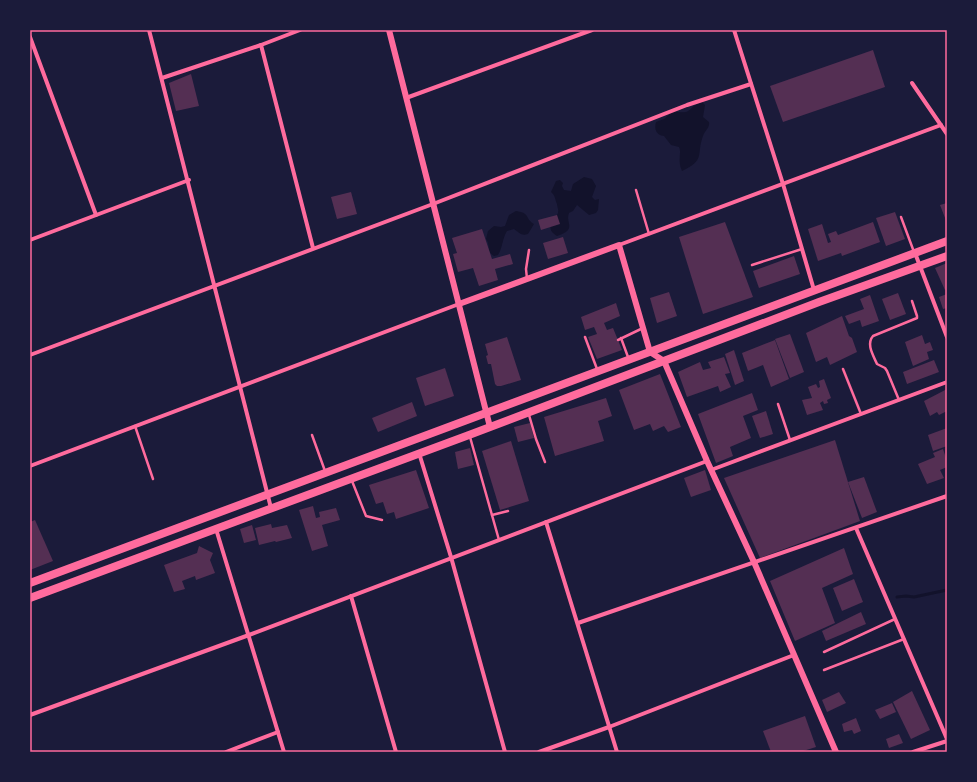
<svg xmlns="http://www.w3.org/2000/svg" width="977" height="782" viewBox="0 0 977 782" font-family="'Libre Baskerville',serif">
<rect width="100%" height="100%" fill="#1b1b3a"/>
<g fill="#12122b">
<path d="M702,102L705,105L703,117L709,122C710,128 705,130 703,136C696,155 706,160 682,171C677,160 682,153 679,147L671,145L664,136C656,135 654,129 656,122L664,119L673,111C694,116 687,106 702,102Z"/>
<path d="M584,177L592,179L596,186L592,197L595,200L599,199L598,210L596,213L589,215L577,205L573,211L569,213C565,224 578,229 557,236C544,228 554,222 558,213C559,210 557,207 557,204C555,199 555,195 551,192L556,181L560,180L563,183L562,186L564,190L571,191L573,184Z"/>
<path d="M516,211C531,213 524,218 534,224L528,234C521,236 520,233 514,229L507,231C502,239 503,247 498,255L494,256C486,252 491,245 486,239L488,231L494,226L501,227L505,226L509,215Z"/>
</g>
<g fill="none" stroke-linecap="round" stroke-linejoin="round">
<path stroke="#12122b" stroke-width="3" d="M897,597L906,596L914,597L947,590"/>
</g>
<g fill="#542f53">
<path d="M873,50L885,87L783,122L770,86Z"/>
<path d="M191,74L199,106L176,111L169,83Z"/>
<path d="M351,192L357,214L337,219L331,197Z"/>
<path d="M947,203V223L940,205Z"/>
<path d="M895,212L905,239L886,246L876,218Z"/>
<path d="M557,215L560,224L541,230L538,220Z"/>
<path d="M725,222L753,297L703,314L679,237Z"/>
<path d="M873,222L880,242L842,256L841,253L818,261L808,229L822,224L828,243L831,242L828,234L836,231L838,235Z"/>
<path d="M482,229L492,259L510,254L513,264L495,269L498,280L479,286L473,268L458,272L453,254L457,253L452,238Z"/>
<path d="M563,237L568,253L548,259L543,243Z"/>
<path d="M794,256L800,274L759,288L753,271Z"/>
<path d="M947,263V289L945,290L935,268Z"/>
<path d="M669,292L677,316L657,323L650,298Z"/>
<path d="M898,293L906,314L890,320L882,299Z"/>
<path d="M947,294V308L943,309L939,297Z"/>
<path d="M870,295L879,321L862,327L860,320L849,324L845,316L864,309L860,299Z"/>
<path d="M616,303L620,316L604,323L607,330L613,328L622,350L597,359L588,337L597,334L594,327L585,330L581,317Z"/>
<path d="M842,316L849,336L852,338L857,352L830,365L827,357L816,362L806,333Z"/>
<path d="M790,334L804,372L790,378L775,339Z"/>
<path d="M922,335L925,344L930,342L933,350L927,352L929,359L913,366L905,342Z"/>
<path d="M507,337L521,380L501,386H497L495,384L491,364H488L486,356L488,355L485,344Z"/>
<path d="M775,340L789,379L771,387L763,365L748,371L742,353Z"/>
<path d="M734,350L744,381L735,385L725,354Z"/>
<path d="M724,357L730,373L725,374L731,387L720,392L718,386L687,397L678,372L700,362L703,370L711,368L708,362Z"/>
<path d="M934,360L939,372L907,384L903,372Z"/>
<path d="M445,368L454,396L425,406L416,378Z"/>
<path d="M660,374L681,427L668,432L664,426L653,431L650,424L634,430L619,390Z"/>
<path d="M824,379L831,398L827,400L828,403L824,404L823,401L820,403L823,410L807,415L802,400L812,398L808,387L816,384L818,388L820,387L819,381Z"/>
<path d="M947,389V411L939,415L937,412L930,416L924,401Z"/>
<path d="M752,393L758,410L743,416L751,438L730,447L733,456L716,463L698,414Z"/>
<path d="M606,398L612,416L598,421L604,441L555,456L544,417Z"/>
<path d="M412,402L417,416L378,432L372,418Z"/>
<path d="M766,411L773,434L760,438L752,416Z"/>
<path d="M530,423L534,438L518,442L514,427Z"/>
<path d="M947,428V446L933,451L928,435Z"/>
<path d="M835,440L860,521L760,558L724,478Z"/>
<path d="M511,441L529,501L500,510L482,451Z"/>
<path d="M470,448L474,465L458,469L455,452Z"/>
<path d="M943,449L947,461V467L940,470L944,478L927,484L918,464L935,457L933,453Z"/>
<path d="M416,470L429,508L396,519L394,512L387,514L383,502L376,504L369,485Z"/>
<path d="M705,470L711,490L691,497L684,478Z"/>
<path d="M864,477L877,512L862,518L848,482Z"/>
<path d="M313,506L316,518L320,517L319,512L336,508L340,520L322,525L328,546L312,551L299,510Z"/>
<path d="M35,520L53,561L30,570V522Z"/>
<path d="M271,524L272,528L287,525L292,538L276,542L275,541L259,545L255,528Z"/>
<path d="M252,525L256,540L244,543L240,529Z"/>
<path d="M199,546L213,553L210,560L215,573L196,580L195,576L182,581L185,589L174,592L164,565L197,553Z"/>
<path d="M844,548L853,574L822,588L835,623L795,641L770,581Z"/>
<path d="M854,579L863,602L842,611L833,588Z"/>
<path d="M861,612L866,624L826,641L822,631Z"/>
<path d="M912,691L930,730L911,739L893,702Z"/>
<path d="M839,692L846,703L827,712L822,700Z"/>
<path d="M892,703L896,712L880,719L875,710Z"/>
<path d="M805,716L816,747L800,752H771L763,731Z"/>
<path d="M856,718L861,731L854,734L852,730L844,732L842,724Z"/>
<path d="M899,734L903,743L889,748L886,739Z"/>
</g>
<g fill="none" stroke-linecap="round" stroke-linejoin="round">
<g stroke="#ff6b9d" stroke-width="2.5">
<path d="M636,190L649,234"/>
<path d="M901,217L914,252"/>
<path d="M752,265L802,249"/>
<path d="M527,279L526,269L529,250"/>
<path d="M585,337L597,369"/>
<path d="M621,338L628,357"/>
<path d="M618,340L643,328"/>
<path d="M843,369L861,414"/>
<path d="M899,400L887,371L885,368L877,364C873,355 866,344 873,336L917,318V316L912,301"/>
<path d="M778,404L790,440"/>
<path d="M529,415L536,439L545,462"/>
<path d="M135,426L153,479"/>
<path d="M312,435L325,471"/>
<path d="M470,437L499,540"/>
<path d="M352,481L366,516L382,520"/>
<path d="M492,515L508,511"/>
<path d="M824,652L895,619"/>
<path d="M824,670L904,639"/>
</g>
<g stroke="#ff6b9d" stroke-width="4">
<path d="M149,30L271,508"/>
<path d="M734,30L783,184L814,290"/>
<path d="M30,37L96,215"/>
<path d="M261,45L313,248"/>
<path d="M162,78L261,45L300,30"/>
<path d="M912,83L947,134"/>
<path d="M406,98L592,30"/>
<path d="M30,240L189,180"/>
<path d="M619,245L941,125"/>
<path d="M915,253L947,337"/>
<path d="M30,355L433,204L687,105L751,84"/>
<path d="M419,453L451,557L505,752"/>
<path d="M30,466L459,304"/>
<path d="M711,470L947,382"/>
<path d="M546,522L617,752"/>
<path d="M856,528L947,739"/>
<path d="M216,529L284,752"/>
<path d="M351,596L396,752"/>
<path d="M578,623L947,496"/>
<path d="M30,715L249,635L707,461"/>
<path d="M226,752L278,732"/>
<path d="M539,752L609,727L794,655"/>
<path d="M913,752L947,741"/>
</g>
<g stroke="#ff6b9d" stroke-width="6">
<path d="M389,30L490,427"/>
<path d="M459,304L619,245L650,352L664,361L707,461L754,562L836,752"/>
</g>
<g stroke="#ff6b9d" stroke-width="8">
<path d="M30,583L947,241"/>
<path d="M30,598L469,435L819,302L947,256"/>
</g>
</g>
<rect width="977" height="782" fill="none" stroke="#1b1b3a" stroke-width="62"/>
<rect x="31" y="31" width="915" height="720" fill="none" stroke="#ff6b9d" stroke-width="1.5"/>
</svg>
